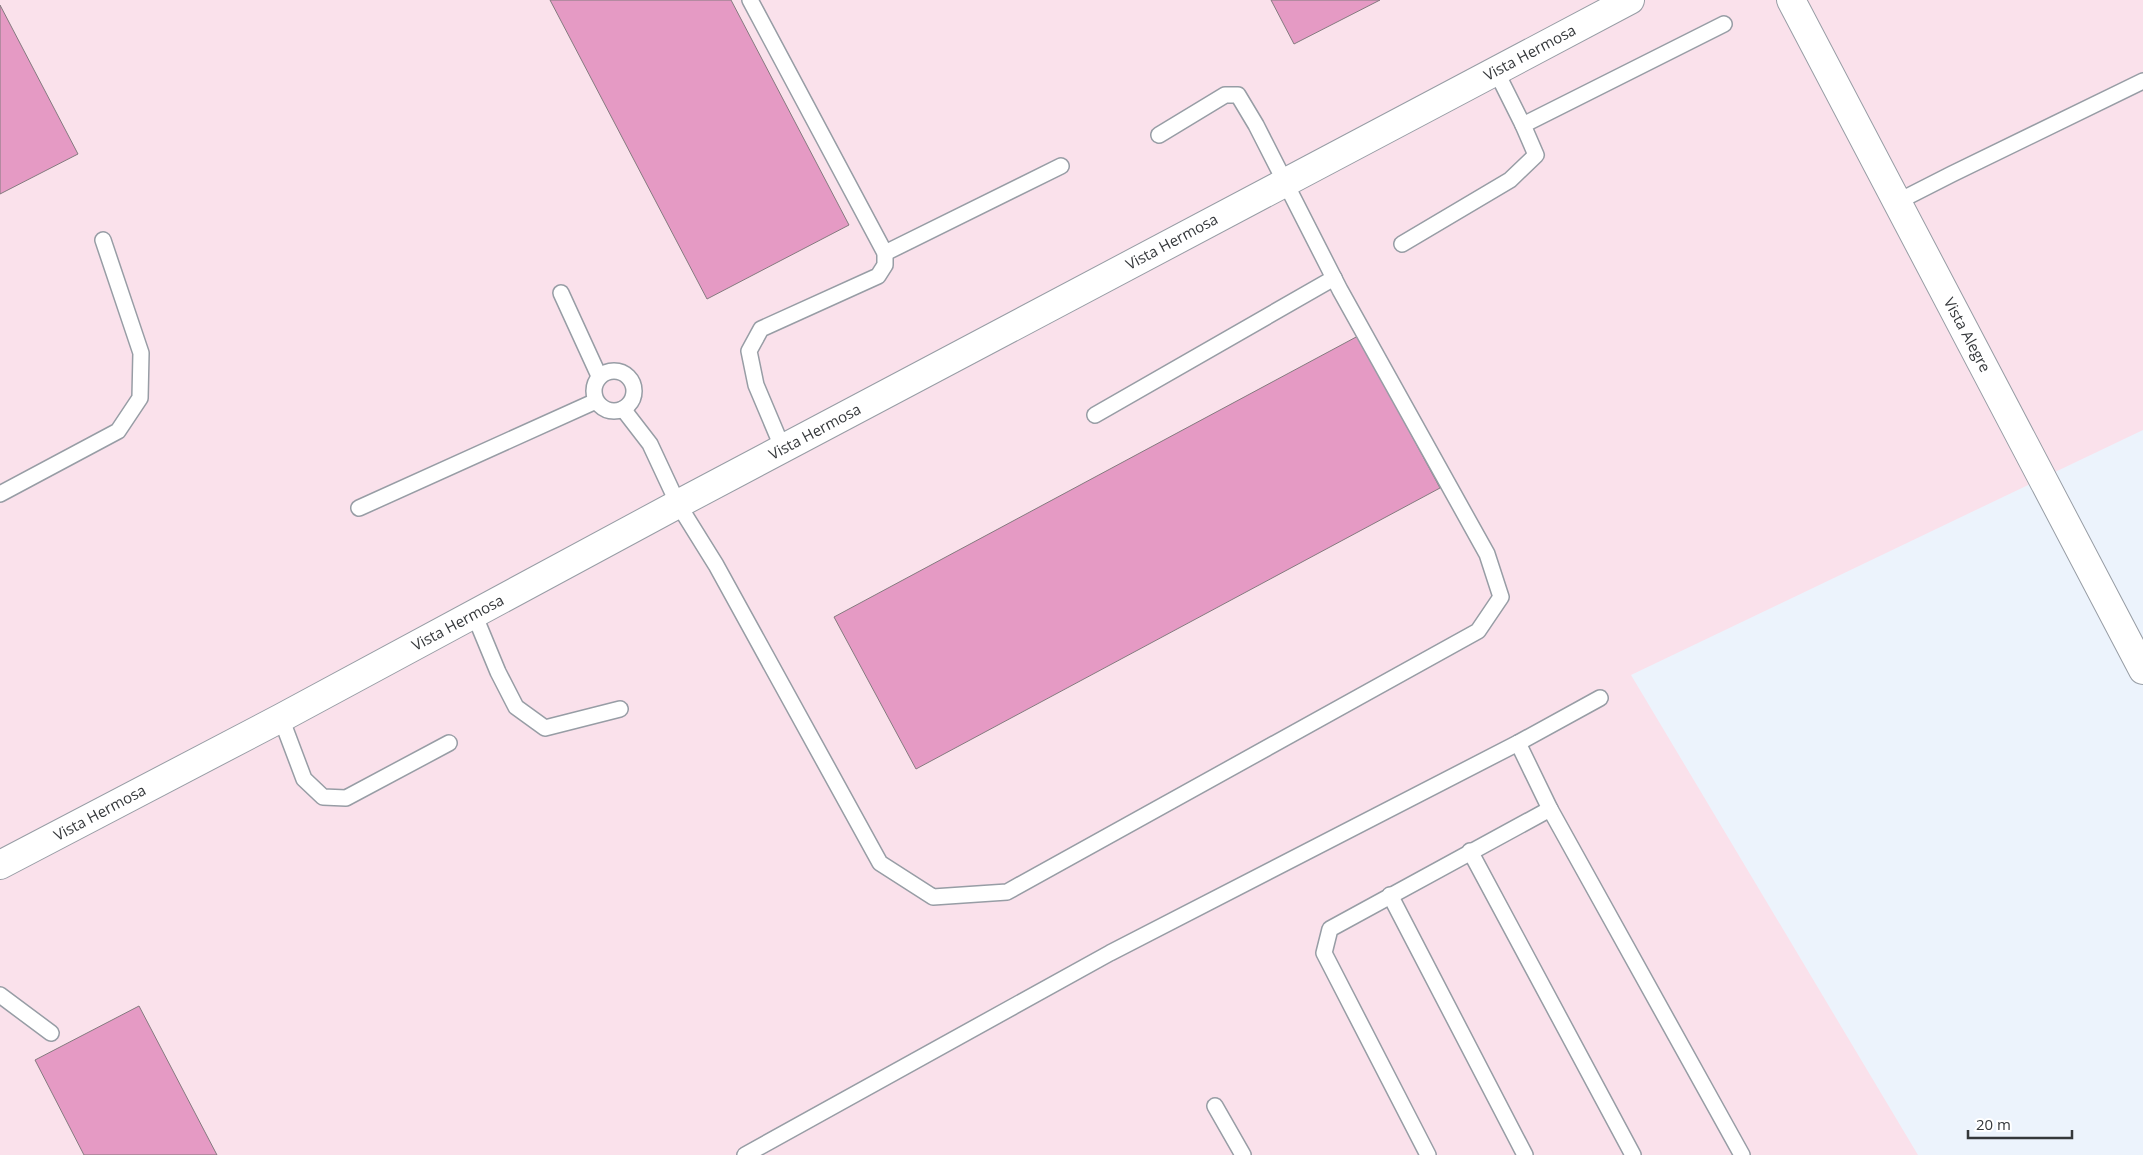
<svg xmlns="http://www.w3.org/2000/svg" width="2143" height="1155" viewBox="0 0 2143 1155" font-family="'Open Sans',sans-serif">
<rect width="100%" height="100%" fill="#ecf3fc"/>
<path fill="#fae1eb" d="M0,0H2143V430L1631,675L1918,1155H0Z"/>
<g fill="#e59ac4" stroke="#847a7f">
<path d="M550,0H731L849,225L707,299Z"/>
<path d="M1271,0H1380L1294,44Z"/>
<path d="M0,5L78,154L0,194Z"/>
<path d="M1358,336L1440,488L916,769L834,617Z"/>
<path d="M139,1006L217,1155H84L35,1060Z"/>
</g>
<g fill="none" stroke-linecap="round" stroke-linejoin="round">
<g stroke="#979da5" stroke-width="18">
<g id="service">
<path d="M750,0L885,253V265L878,276L761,329L749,351L756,385L783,449"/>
<path d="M1523,125L1724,24"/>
<path d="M1897,202L1952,174L2143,81"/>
<path d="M1402,244L1510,180L1536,155L1523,125L1496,71"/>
<path d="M885,253L1061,166"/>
<path d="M561,293L599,376"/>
<circle cx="614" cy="391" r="20"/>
<path d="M623,409L650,444L678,504L716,565L880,863L933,897L1007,892L1478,631L1501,597L1487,554L1340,290L1256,125L1238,95H1225L1159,135"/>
<path d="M1095,415L1334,278"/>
<path d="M0,494L118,431L140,398L141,353L103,240"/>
<path d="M359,508L596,401"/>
<path d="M474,614L498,672L516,707L545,728L620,709"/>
<path d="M281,718L304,779L323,797L346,798L449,743"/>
<path d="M1550,809L1742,1155"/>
<path d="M1470,851L1633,1155"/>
<path d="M1390,895L1525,1155"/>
<path d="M0,995L51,1033"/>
<path d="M1215,1106L1243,1155"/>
<path d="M745,1155L1110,953L1518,743L1600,698"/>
<path d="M1428,1155L1324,953L1330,929L1550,809L1518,743"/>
</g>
</g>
<g stroke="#979da5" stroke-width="30">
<g id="minor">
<path d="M1791,0L2143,670"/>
<path d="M0,865L281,718L678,504L1630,0"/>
</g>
</g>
<use href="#service" stroke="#fff" stroke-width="15"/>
<use href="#minor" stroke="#fff" stroke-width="28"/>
</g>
<g text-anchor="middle" stroke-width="4" stroke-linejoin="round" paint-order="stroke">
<g font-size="15" fill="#34373a" stroke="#fff">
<text transform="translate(1530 53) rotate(-28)" y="5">Vista Hermosa</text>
<text transform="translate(1172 242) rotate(-28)" y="5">Vista Hermosa</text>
<text transform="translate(1967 335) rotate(62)" y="5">Vista Alegre</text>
<text transform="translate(815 432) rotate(-28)" y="5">Vista Hermosa</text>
<text transform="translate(458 623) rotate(-28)" y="5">Vista Hermosa</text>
<text transform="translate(100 813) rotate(-28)" y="5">Vista Hermosa</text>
</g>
</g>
<path d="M1968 1130v8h104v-8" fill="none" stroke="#34373a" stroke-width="2.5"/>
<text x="1976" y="1130" font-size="15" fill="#34373a" stroke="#ffffff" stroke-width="4" paint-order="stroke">20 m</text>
</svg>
